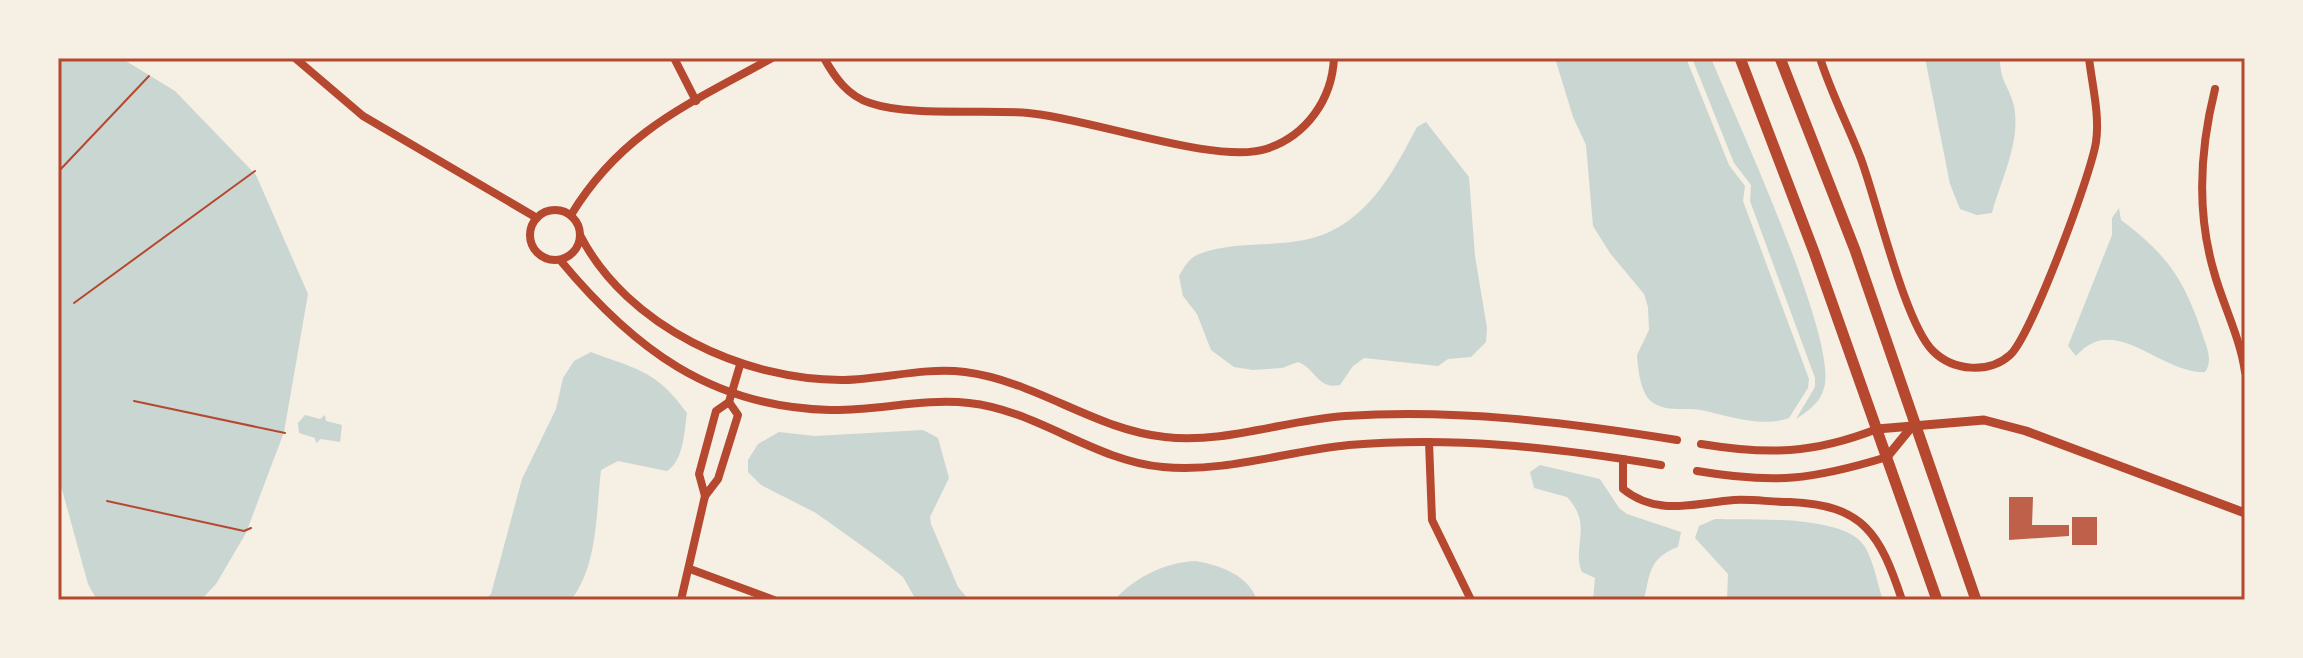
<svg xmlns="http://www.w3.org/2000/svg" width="2303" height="658" viewBox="0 0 2303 658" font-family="'Asap Condensed',sans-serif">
<rect width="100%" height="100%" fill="#f6efe4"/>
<g fill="#c9d6d2">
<path d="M58,58H121L175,91L256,175L308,294L284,432L246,533L216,584L201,600H97L88,584L58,475Z"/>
<path d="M1555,58H1686L1729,165L1745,186L1743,201L1809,379L1808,388L1789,418C1760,428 1730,416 1701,410C1686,407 1667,413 1652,402C1640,393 1638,368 1637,355L1649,330L1648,307L1644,294L1610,253L1593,226L1586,145L1573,117Z"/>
<path d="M1692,58H1711C1734,115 1839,340 1824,388C1820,403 1809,410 1796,419L1815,387V378L1750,201L1751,185L1734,163Z"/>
<path d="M1925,58H2000C2000,83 2009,85 2014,106C2021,142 2001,179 1992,213L1977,215L1960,209L1950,184Z"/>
<path d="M1426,122L1469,177L1475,256L1487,328L1486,342L1471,357L1448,359L1438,366L1364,358L1353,366L1340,385C1318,390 1316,369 1298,362L1282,368L1253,370L1234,367L1211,350L1197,314L1183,296L1179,276C1184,267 1189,258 1199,254C1249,235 1300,256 1348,221C1381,197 1399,161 1417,127Z"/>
<path d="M2119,208L2121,220C2168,255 2185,281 2203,336C2207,348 2213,361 2205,372C2160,374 2115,311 2076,356L2068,346L2112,235V218Z"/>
<path d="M591,352C638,370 656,370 687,413C684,432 684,460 667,471L618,461L601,470C596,512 598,566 571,600H484L491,594L522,479L556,409L563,378L574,361Z"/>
<path d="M305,415L320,419L325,415L326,421L342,425L340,442L321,439L316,443L315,438L299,433L298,423Z"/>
<path d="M923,430L938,438L949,478L930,517L931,524L958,587L969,600H916L903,577L879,558L816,513L761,485L748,472V460L758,444L779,432L815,436Z"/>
<path d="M1540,465L1600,479L1619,508L1627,514L1681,532L1678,547C1649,558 1650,573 1644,600H1593L1595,578L1582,572C1571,547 1594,526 1567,497L1534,488L1530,472Z"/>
<path d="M1715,519C1748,520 1846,514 1865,547C1874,562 1877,583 1883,600H1727L1728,574L1695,538L1699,526Z"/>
<path d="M1195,561C1220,565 1248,575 1257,600H1114C1136,577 1163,563 1195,561Z"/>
</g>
<g fill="#bf614a">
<path d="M2009,497H2033L2032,525H2069V536L2009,540Z"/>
<rect x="2072" y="517" width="25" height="28"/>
</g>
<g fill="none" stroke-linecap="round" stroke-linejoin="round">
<g stroke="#b5482f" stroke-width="2">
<path d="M58,172L149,76"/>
<path d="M74,303L255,171"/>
<path d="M134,401L285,433"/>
<path d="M107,501L244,531L251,528"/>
</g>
<g stroke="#b5482f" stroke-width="8">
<path d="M295,58L363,116L537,218"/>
<path d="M674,58L696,101"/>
<path d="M824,58C835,78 848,96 870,103C911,117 983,109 1028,113C1089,118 1215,165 1266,149C1306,136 1332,100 1334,58"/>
<path d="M1820,58C1831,93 1848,125 1861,159C1877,202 1905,324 1933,351C1953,371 1989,374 2010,355C2031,336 2091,175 2096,142C2100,115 2092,85 2089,58"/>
<path d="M2215,89C2200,149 2196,211 2214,272C2223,305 2240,337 2245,372"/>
<circle cx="555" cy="235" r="25"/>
<path d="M571,215C622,131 689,104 772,58"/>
<path d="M580,235C627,327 745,381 844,380C884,379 924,367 965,372C1036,381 1095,430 1165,437C1224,444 1286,420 1345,416C1458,409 1566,422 1677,440"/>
<path d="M560,260C633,348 710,407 830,410C877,411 922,398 969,403C1037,410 1094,461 1163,467C1225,473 1287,451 1349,445C1455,436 1557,448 1661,465"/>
<path d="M1429,442L1432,520L1471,600"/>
<path d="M1701,444C1768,455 1813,454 1877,429"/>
<path d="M1623,459V489C1658,517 1694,503 1734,500C1752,499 1771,502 1790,502C1864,505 1880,534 1902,600"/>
<path d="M1697,471C1774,484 1812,480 1887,457"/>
<path d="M705,496L699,474L716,411L729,402L740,365"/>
<path d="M690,569L774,600"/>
<path d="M681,600L705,496L718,479L738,415L729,402"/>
</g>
<g stroke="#b5482f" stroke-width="9">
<path d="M1877,429L1984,420L2026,431L2245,513"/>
<path d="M1887,457L1914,424"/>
</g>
<g stroke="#b5482f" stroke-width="11">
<path d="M1740,58L1814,252L1937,600"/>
<path d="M1780,58L1855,250L1976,600"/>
</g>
</g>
<rect width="2303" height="658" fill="none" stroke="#f6efe4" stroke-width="120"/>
<rect x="60" y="60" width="2183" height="538" fill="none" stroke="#b5482f" stroke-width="3"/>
</svg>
